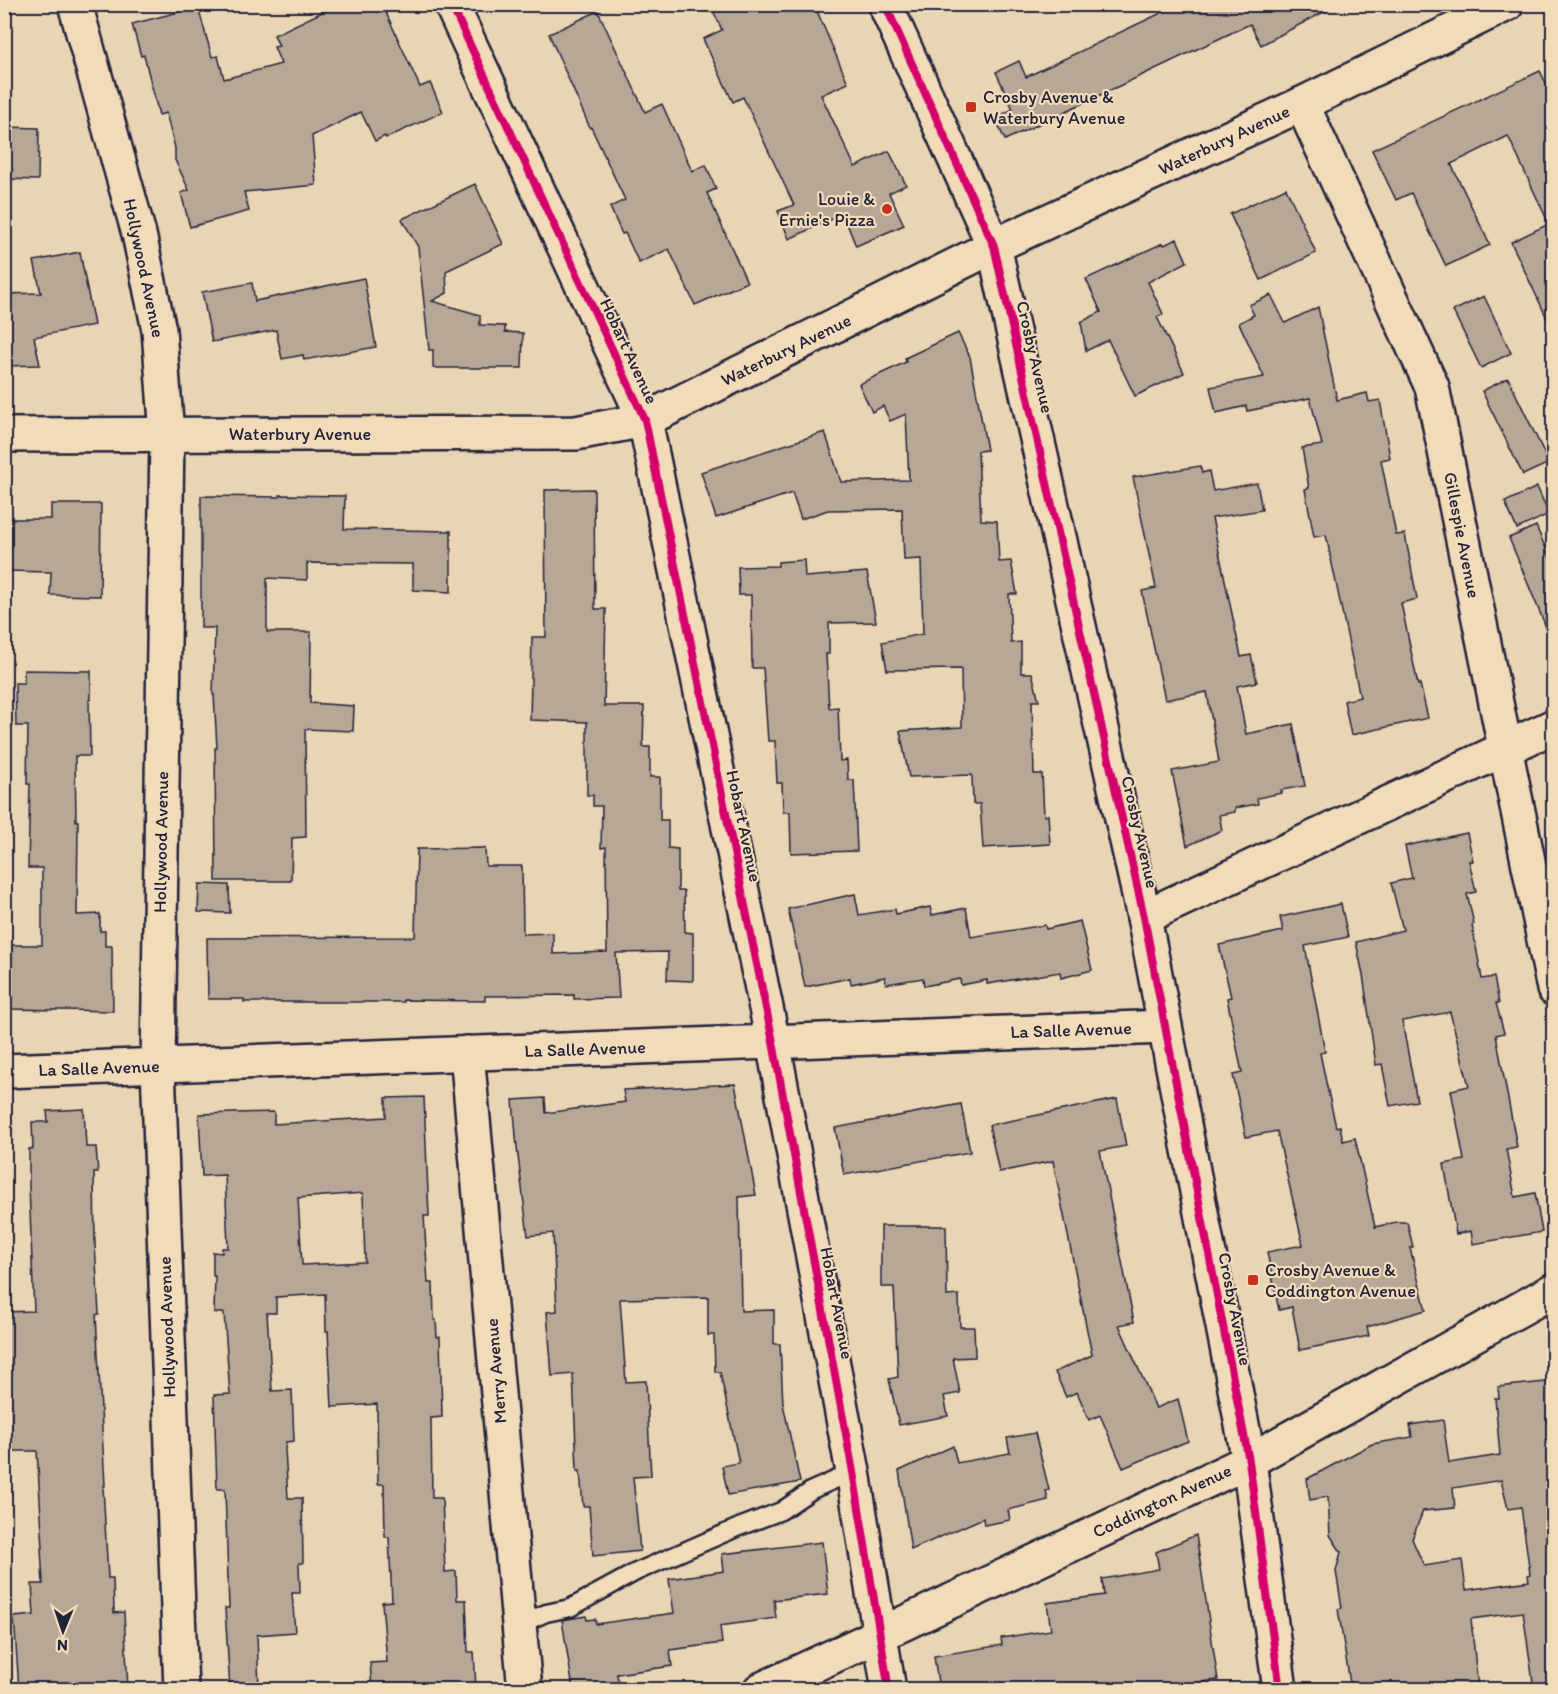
<svg xmlns="http://www.w3.org/2000/svg" width="1558" height="1694" viewBox="0 0 1558 1694" font-family="Itim,sans-serif">
<rect width="100%" height="100%" fill="#e9d4b4"/>
<filter id="ink" filterUnits="userSpaceOnUse"><feTurbulence type="fractalNoise" baseFrequency=".0167" numOctaves="2"/><feDisplacementMap in="SourceGraphic" scale="12" xChannelSelector="R" yChannelSelector="G"/><feConvolveMatrix kernelMatrix="1 2 1 2 8 2 1 2 1" color-interpolation-filters="sRGB"/></filter>
<g filter="url(#ink)">
<g fill="#b7a796" stroke="#22223b" stroke-width="1.5" fill-rule="evenodd">
<path d="M339,4H382L420,87L430,83L443,112L386,138L385,136L375,141L361,112L312,136L316,185L244,192L249,211L190,227L181,193L189,190L175,160V148L166,113L159,115L144,55L141,56L132,24L198,7L212,57L218,56L224,79L281,64L274,47L279,46L274,35Z"/>
<path d="M710,4H814L848,83L821,95L855,167L889,151L906,185L889,193L904,225L856,246L843,214L789,239L778,211L794,205L743,97L733,102L703,39L722,30Z"/>
<path d="M1180,4H1339L1261,45L1250,24L1005,140L995,118L1013,109L996,72L1019,61L1026,77Z"/>
<path d="M598,11L645,112L662,104L692,171L706,165L716,189L707,193L747,282L695,305L669,249L639,263L625,233L622,234L610,207L625,200L591,127L590,128L549,34Z"/>
<path d="M1540,71L1554,99V333L1511,242L1549,224L1508,136L1451,164L1490,245L1446,266L1411,193L1396,200L1372,150Z"/>
<path d="M4,127L39,128L38,180L4,179Z"/>
<path d="M475,184L503,244L446,271L447,293L432,301L480,315V325L505,326V332L523,333L522,368H433V350H429L418,247L402,219Z"/>
<path d="M1286,188L1316,253L1261,280L1230,214Z"/>
<path d="M1177,239L1187,262L1148,282L1163,314L1157,317L1184,373L1135,396L1108,340L1086,351L1081,322L1101,312L1086,279L1163,243L1164,245Z"/>
<path d="M80,252L94,325L34,337L40,365L4,366V294L41,293L34,261Z"/>
<path d="M364,278L376,347L304,360L303,355L282,359L276,330L212,342L202,292L252,283L255,301Z"/>
<path d="M1271,295L1285,323L1318,307L1337,400L1367,393L1369,402L1380,400L1390,458L1381,460L1396,535L1405,534L1417,599L1401,603L1418,685L1420,684L1428,718L1351,735L1344,701L1360,697L1326,535L1314,537L1305,489L1309,488L1302,448L1322,445L1310,398L1247,411L1246,406L1216,413L1210,387L1264,377L1239,323L1254,315L1249,305Z"/>
<path d="M1484,296L1511,353L1481,368L1453,311Z"/>
<path d="M958,333L970,357L987,450L978,451L981,520L997,521L999,562L1011,561L1017,594H1009L1011,643L1021,642V673H1032L1039,701H1032L1034,774H1042L1044,816L1048,815L1050,844L983,848L980,804H973L972,775L909,777L900,731L962,727L961,669L887,670L882,642L923,634L921,559L904,560L902,509L828,510L801,519L792,493L716,518L701,472L825,432L841,482L909,480L906,414L890,421L883,406L872,412L859,384L906,362L905,358Z"/>
<path d="M1508,378L1549,463L1523,475L1482,391Z"/>
<path d="M1200,466L1202,473L1209,471L1213,491L1257,483L1262,510L1212,518L1241,657L1251,655L1257,682L1237,686L1246,734L1293,724L1305,786L1281,790L1282,793L1257,798L1258,804L1235,808V812L1219,815L1222,830L1187,846L1172,771L1219,762L1207,692L1165,700L1142,591L1156,588L1133,477Z"/>
<path d="M1537,487L1549,514L1517,529L1505,502Z"/>
<path d="M594,489L595,609H606L604,706H644L643,747H650V777H660V820H668V848L678,849V891H684L685,932L693,933V981L667,980L668,952L616,953L619,998L574,999V995L485,996V1001L403,1000V1002H244V999H208L207,938L415,937L417,849L485,848L486,866H522L523,934L553,933V954L607,952L606,847L601,848L602,806H593V795H587V722L530,720L532,637H546L545,490Z"/>
<path d="M280,495L345,496L344,529L451,531V592L413,590V564L307,563V580L267,578V632H311L310,703L354,706L353,731L305,729L306,837L292,838L291,881H216L215,748H217L214,695H213L215,628H201V496L280,497Z"/>
<path d="M51,504H101L100,596L50,595L51,572L4,571V519H51Z"/>
<path d="M1536,526L1554,567L1553,644L1509,538Z"/>
<path d="M804,560L805,577L867,572L876,622L829,623V654H826L829,708L838,707L840,761L847,760L848,780H854L857,851L791,853L790,812H783L782,783H777L775,741H768L763,668H752L751,595H739L738,567L778,566V562Z"/>
<path d="M24,670L91,671V700H89L90,756H75L76,821H78L77,915L100,914V931H105V946H112L113,1011L8,1009V945H42V868H28L30,784H27L28,726H16L15,683H24Z"/>
<path d="M1467,833L1473,861H1469L1476,892L1467,894L1474,924L1472,925L1482,979L1494,977L1499,1003H1496L1504,1033L1496,1035L1517,1147L1506,1149L1515,1197L1535,1193L1542,1232L1473,1244L1471,1231L1456,1234L1444,1164L1464,1160L1451,1090L1469,1086L1450,1012L1402,1021L1417,1101L1390,1106L1382,1064L1376,1065L1363,975L1356,942L1403,930L1391,883L1412,878L1405,846Z"/>
<path d="M199,884L229,885L230,913L198,912Z"/>
<path d="M855,894L859,915L895,909L896,914L930,907L932,915L966,908L971,937L1045,925L1046,929L1080,921L1092,970L1061,978L1060,972L987,984V980L961,985L960,979L924,986L923,978L886,984L885,977L851,984L850,978L805,987L788,909Z"/>
<path d="M1341,904L1348,937L1305,946L1325,1052L1320,1053L1327,1087L1336,1127L1340,1126L1343,1141L1355,1138L1375,1227L1396,1222H1407L1413,1247L1410,1248L1426,1310L1367,1327L1369,1336L1300,1350L1292,1307L1279,1310L1267,1252L1303,1245L1277,1131L1246,1137L1233,1075L1242,1073L1227,998L1231,997L1219,945L1283,931L1280,917Z"/>
<path d="M735,1084L756,1195L739,1197L741,1311L774,1310V1344H780L783,1404L800,1482L728,1495L722,1466L739,1463L720,1372H715L714,1335H708V1297L620,1299L626,1382L646,1381L651,1476L633,1477L640,1551L593,1556L589,1506H583L580,1471H577L573,1374L552,1376L547,1312L557,1311L553,1233L528,1236L517,1148L513,1100L545,1098L546,1113L625,1102L623,1090Z"/>
<path d="M424,1097L429,1216H424L428,1283H433L434,1320H436L437,1337H440L442,1417L431,1418L432,1498H442L445,1572L456,1571L457,1600H466L468,1652H474L476,1689H372L370,1663L387,1662L382,1602L392,1601L389,1537H385L384,1484H378L377,1404L332,1407L328,1331H326L325,1294L276,1297V1313H267L272,1391L292,1390L294,1441L286,1442L285,1449L288,1498H302L303,1563H299L300,1593H292L295,1632L257,1635L259,1689H230L225,1608H229L225,1489H217L214,1395L230,1394L224,1313H214L215,1276H213V1252L222,1253V1248H228L225,1175L202,1176L199,1114L274,1112V1124L386,1117V1098ZM363,1193L365,1262L302,1265L298,1198Z"/>
<path d="M1117,1099L1126,1146L1100,1151L1134,1322L1119,1325L1156,1408L1178,1399L1188,1441L1123,1468L1100,1415L1089,1420L1077,1392L1066,1397L1055,1372L1092,1355L1053,1161L999,1172L989,1125Z"/>
<path d="M961,1104L970,1152L844,1175L835,1128Z"/>
<path d="M84,1109L86,1147H96L98,1173H94L95,1244L99,1314L96,1315L105,1486H103L108,1578H113L114,1613L124,1612L128,1689H19L14,1617L34,1615L32,1584H43L41,1548H43L37,1451H4V1312L34,1311L29,1186V1149H33L32,1122H48L47,1111Z"/>
<path d="M881,1226H946L947,1296L959,1295L960,1327H974L975,1357L953,1358L960,1393L944,1396L948,1416L899,1425L889,1379L898,1377L894,1287H881Z"/>
<path d="M1554,1381V1689H1534L1523,1612L1471,1619L1478,1688L1459,1689H1351L1338,1609L1342,1608L1336,1571L1341,1552L1330,1535L1328,1497L1310,1500L1307,1479L1372,1444L1412,1437L1410,1425L1443,1420L1449,1463L1500,1455L1495,1398H1499L1498,1387ZM1501,1480L1508,1509L1521,1507L1530,1574L1528,1575L1529,1581L1466,1590L1462,1560L1424,1566L1412,1539L1423,1511L1455,1508L1453,1488Z"/>
<path d="M1035,1433L1049,1490L1046,1491L1048,1500L1008,1510L1010,1520L984,1525L983,1518L911,1550L899,1471L953,1446L957,1463L1010,1453L1007,1438Z"/>
<path d="M1196,1535L1218,1680L1187,1684L1188,1689H939L934,1656L1002,1645L1001,1638L1051,1630L1047,1603L1104,1595L1102,1579L1159,1569L1156,1552Z"/>
<path d="M822,1542L828,1594L774,1600L776,1618L720,1626L722,1643L670,1650L672,1666L617,1674L619,1689H573L562,1620L586,1616L587,1620L595,1619L596,1624L674,1613L669,1579L724,1571L722,1554Z"/>
</g>
<g fill="none" stroke-linecap="round" stroke-linejoin="round">
<g stroke="#22223b" stroke-width="21">
<path id="lane" d="M519,1625L546,1613L570,1608L636,1572L739,1527L781,1511L812,1490L853,1472"/>
</g>
<g stroke="#22223b" stroke-width="38">
<g id="street">
<path d="M75,4L139,234L159,330L167,435L158,1066L181,1690"/>
<path d="M451,4L645,420L773,1042L853,1472L889,1690"/>
<path d="M1302,104L1432,387L1554,989"/>
<path d="M4,435L576,433L645,420L994,246L1302,104L1507,4"/>
<path d="M1144,917L1554,726"/>
<path d="M467,1053L525,1690"/>
<path d="M4,1071L1165,1027"/>
<path d="M760,1690L881,1634L1249,1461L1554,1290"/>
</g>
</g>
<g stroke="#22223b" stroke-width="38">
<path id="secondary" d="M885,4L994,246L1144,917L1249,1461L1280,1690"/>
</g>
<use href="#lane" stroke="#f1dbb9" stroke-width="16"/>
<use href="#street" stroke="#f1dbb9" stroke-width="33"/>
<use href="#secondary" stroke="#f1dbb9" stroke-width="33"/>
<g stroke="#f1dbb9" stroke-width="11">
<g id="cycleway">
<path d="M451,4L645,420L773,1042L853,1472L889,1690"/>
<path d="M885,4L994,246L1144,917L1249,1461L1280,1690"/>
</g>
</g>
<use href="#cycleway" stroke="#d6006c" stroke-width="8"/>
</g>
</g>
<g fill="#c8321e" stroke="#f1dbb9" stroke-width="2">
<rect x="965" y="101" width="12" height="12" rx="3"/>
<circle cx="887" cy="209" r="6"/>
<rect x="1247" y="1274" width="12" height="12" rx="3"/>
</g>
<g text-anchor="middle" stroke-width="4.5" stroke-linejoin="round" paint-order="stroke">
<g font-size="18" fill="#22223b" stroke="#f1dbb9" text-anchor="start">
<text x="983" y="103">Crosby Avenue &amp;<tspan x="983" dy="21">Waterbury Avenue</tspan></text>
<text x="875" y="205" text-anchor="end">Louie &amp;<tspan x="875" dy="21">Ernie's Pizza</tspan></text>
<text x="1265" y="1276">Crosby Avenue &amp;<tspan x="1265" dy="21">Coddington Avenue</tspan></text>
</g>
<g font-size="18" fill="#22223b" stroke="#f1dbb9">
<text transform="translate(1224 140) rotate(-25)" y="6">Waterbury Avenue</text>
<text transform="translate(144 268) rotate(78)" y="6">Hollywood Avenue</text>
<text transform="translate(786 350) rotate(-26)" y="6">Waterbury Avenue</text>
<text transform="translate(629 351) rotate(65)" y="6">Hobart Avenue</text>
<text transform="translate(1035 357) rotate(77)" y="6">Crosby Avenue</text>
<text x="300" y="440">Waterbury Avenue</text>
<text transform="translate(1462 535) rotate(79)" y="6">Gillespie Avenue</text>
<text transform="translate(744 826) rotate(78)" y="6">Hobart Avenue</text>
<text transform="translate(1140 832) rotate(77)" y="6">Crosby Avenue</text>
<text transform="translate(161 842) rotate(-89)" y="6">Hollywood Avenue</text>
<text transform="translate(1071 1030) rotate(-2)" y="6">La Salle Avenue</text>
<text transform="translate(585 1049) rotate(-2)" y="6">La Salle Avenue</text>
<text transform="translate(99 1068) rotate(-2)" y="6">La Salle Avenue</text>
<text transform="translate(837 1303) rotate(79)" y="6">Hobart Avenue</text>
<text transform="translate(1235 1309) rotate(79)" y="6">Crosby Avenue</text>
<text transform="translate(167 1327) rotate(-92)" y="6">Hollywood Avenue</text>
<text transform="translate(496 1371) rotate(-95)" y="6">Merry Avenue</text>
<text transform="translate(1162 1501) rotate(-25)" y="6">Coddington Avenue</text>
</g>
</g>
<rect width="1558" height="1694" fill="none" stroke="#f1dbb9" stroke-width="24"/>
<rect x="12" y="12" width="1534" height="1670" fill="none" stroke="#22223b" stroke-width="2" filter="url(#ink)"/>
<g transform="translate(63 1631) rotate(182)" stroke="#f1dbb9" stroke-width="4.5" paint-order="stroke">
<path d="M0-4.5L10 22L0 15L-10 22Z" fill="#22223b"/>
<text y="-9" font-size="16" font-weight="bold" text-anchor="middle" fill="#22223b">N</text>
</g>
</svg>
